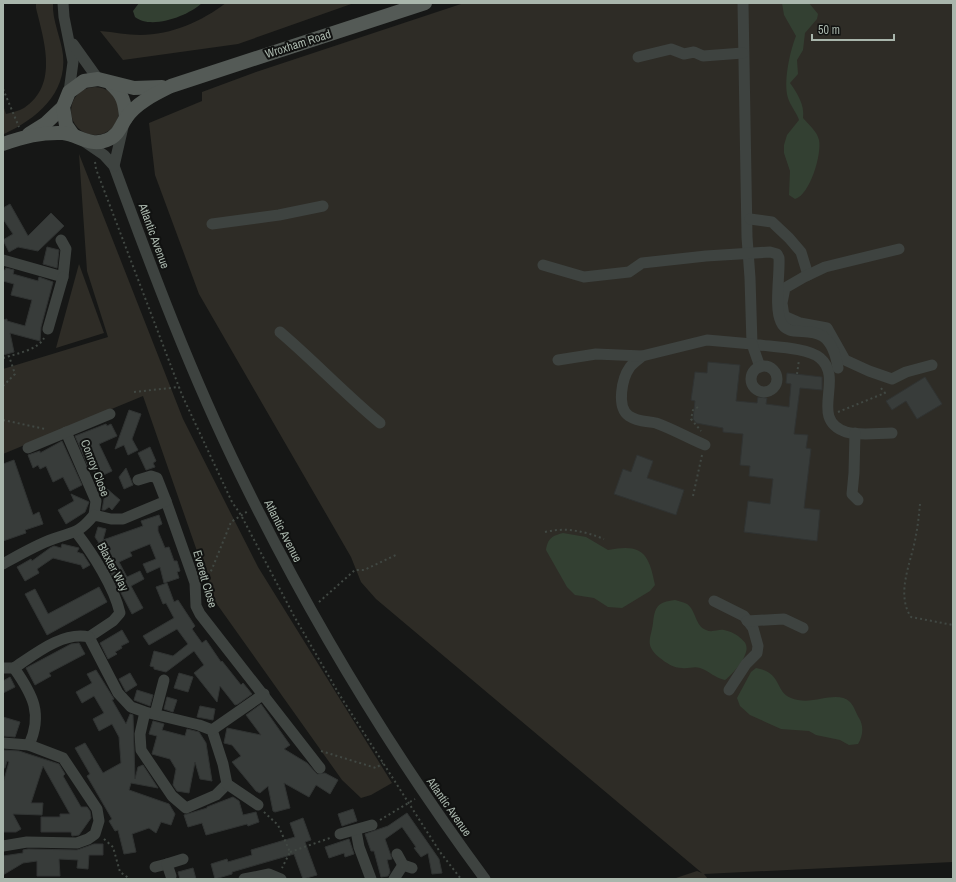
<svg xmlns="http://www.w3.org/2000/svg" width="956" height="882" viewBox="0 0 956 882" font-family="'Archivo Narrow',sans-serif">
<rect width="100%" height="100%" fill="#161716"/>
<g fill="#2e2c26">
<path d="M36,3H53C52,21 61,37 63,55C67,94 36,119 4,134L3,105L6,114C12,112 19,111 24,108C59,85 44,41 36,8Z"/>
<path d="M226,3H354L238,44L123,60L100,31C114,32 127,35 140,35C172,35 202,21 226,3Z"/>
<path d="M464,3H953V862L704,874L708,879H673L697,871L702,873L376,599L361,582L351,557L199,294L155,175L149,123L202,101V92L256,72Z"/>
<circle cx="95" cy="111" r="24"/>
<path d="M79,154L183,419L258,567L392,783L371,795L361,798L342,780L214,600L143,396L3,454V369L108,337L87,271Z"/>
<path d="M79,264L104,333L56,348Z"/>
</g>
<g fill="#334032">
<path d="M139,3H202C188,16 151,30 135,17L133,11Z"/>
<path d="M782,3H809L818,14L817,19L805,33L803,50L797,60L798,74L790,83C797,93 805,105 803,118C808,124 817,131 819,140C822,154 810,195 795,199L789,195L790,171L784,153V145L787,135L799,120C798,115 790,105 788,98C783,82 790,51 796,36L784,15Z"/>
<path d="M563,533L586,537L608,550C642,543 649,553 655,585L650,591L622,608L608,607L594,598L575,595L567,587L546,550C548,538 552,536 563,533Z"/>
<path d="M675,600C678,601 684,602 687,604C696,610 695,626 706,630C712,633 718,629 724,630C729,631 734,633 738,636C741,639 745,641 746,645C750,655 732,675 725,680C715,678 709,671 700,668C694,666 688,669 682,668C674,668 666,663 660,658C644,645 651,639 653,623C655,607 657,602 675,600Z"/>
<path d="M756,668C783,673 774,691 791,698C812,707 836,689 850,702C854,706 856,713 859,718C864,726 863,736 858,744L849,745L840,740L816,735L809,731L781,729L750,715L740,706L737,698L751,672Z"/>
</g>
<g fill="#383c3a" stroke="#303332">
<path d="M10,204L28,236L51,213L64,226L38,251L18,247L9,252L3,240L13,234L3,219V208Z"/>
<path d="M47,247L59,250L57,268L43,264Z"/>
<path d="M6,268L14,270L13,274L38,281L39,277L53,282L41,327L40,341L10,333L14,352L3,355V320L7,319V321L25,326L32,300L11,295L14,284L3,281V270H5Z"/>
<path d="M708,362L740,365L736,401L757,403L758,397L767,398L766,404L789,407L791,384L786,383L787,373L822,377V390L800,388L794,434L808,435L806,448L811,449L804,508L820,510L817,541L744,532L748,501L770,504L773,479L749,476L750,466L740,465L743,434L723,432V428L696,423L693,419L695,401L691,400L695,372L707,373Z"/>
<path d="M925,377L942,404L917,419L906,401L892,410L886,401Z"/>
<path d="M129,410L141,414L132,439L138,450L128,455L124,445L115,449Z"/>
<path d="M106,424L107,426L111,424L117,436L99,444L112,471L97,478L93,469L90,471L75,436Z"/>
<path d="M62,441L82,485L70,491L63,477L53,482L46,466L40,469L38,465L33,468L28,455L40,451V453Z"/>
<path d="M150,447L156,461L153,463L155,467L146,470L138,453Z"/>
<path d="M637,455L653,461L647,478L684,490L676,515L614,494L623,469L631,472Z"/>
<path d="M14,460L33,515L39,512L43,524L25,530L26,533L3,541V464Z"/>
<path d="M126,468L133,485L124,489L119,477Z"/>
<path d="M106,488L120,500L112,510L109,507L105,510H102Z"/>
<path d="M71,494L89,502L85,512L66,524L58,510L74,501Z"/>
<path d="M159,515L162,524L158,526V531L165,548L169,547L174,561H177L180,571L177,572L179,578L164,583L160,567L147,573L143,564L156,559L150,544L130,552L132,556L119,562L127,577L140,571L144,579L131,586L143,608L132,614L96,545L99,543L95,537L98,527L106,529L103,540L143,526L141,521Z"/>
<path d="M62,544L79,548L77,552L83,554L90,565L83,569L81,565L53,558L37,569L39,573L25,581L17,567L31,559L32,561L50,548L54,546L61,548Z"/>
<path d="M167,583L174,602L178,600L195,626L192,629L202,643L206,640L221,662L222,661L241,685L243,683L252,694L238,704L235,705L220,686L217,702L194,673L204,665L194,651L166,672L154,669V667L150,666L154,651L173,656L188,644L177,629L149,645L143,636L174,618L166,603L163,604L156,587Z"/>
<path d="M99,587L107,602L47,635L25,594L35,589L48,614Z"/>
<path d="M122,630L129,642L121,646L122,648L115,652L117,654L108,659L100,643Z"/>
<path d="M79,643L85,654L49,673L51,676L35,685L26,668L71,644Z"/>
<path d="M96,670L114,699L112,700L126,724L130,714L133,715L135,779L138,767L143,765L158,788L131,783L129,790L169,804L175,814L171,825L161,822L156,833L149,828L132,834L136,852L124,854L118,830L115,831L109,821L112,819L87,776L90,774L75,748L85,743L103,773L121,763L119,737L112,724L99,731L93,719L104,713L94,696L82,703L76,692L92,683L87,674Z"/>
<path d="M130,673L137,685L126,692L119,679Z"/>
<path d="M179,673L193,677L188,692L174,688Z"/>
<path d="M10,677L15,687L3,693V681Z"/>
<path d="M137,690L153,695L150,706L134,700Z"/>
<path d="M167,697L177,700L173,712L164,709Z"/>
<path d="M261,704L290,745L284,749L307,763L317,774L325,773L338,780L330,794L316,785L309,797L284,783L290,808L275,812L273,811L268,786L260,793L256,791L232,762L241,756L232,745L224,743L227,728L261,735L246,715Z"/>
<path d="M200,706L215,709L213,720L197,717Z"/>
<path d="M3,717L20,722L15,737L3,736Z"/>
<path d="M153,721L164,724L162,730L185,736L187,729L199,732L206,743L212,781L200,779L195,762L189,793L177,791L173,785L176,769L170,759L152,754L157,736L149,734Z"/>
<path d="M3,750L19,751L59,764L65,774L63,776L81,807H87L90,811L91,818L79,835L72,836L71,832H41V817H60V814H70L43,766L31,803H43L42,815L13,814L21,829L16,832H3V783L9,762L7,761L5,768H3Z"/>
<path d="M233,797L239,801L243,815L256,812L259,822L248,826L247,824L206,835L202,823L188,827L184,815L207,808V807Z"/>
<path d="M353,809L357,821L342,826L338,814Z"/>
<path d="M407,813L439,859L442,873L432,874L428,853L421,857L414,848L416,847L402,827L385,839L392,859L387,860L390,872L388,876L381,877L374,851H371L365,834L388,826Z"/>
<path d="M303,818L311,840L305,842L317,875L303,879L294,854L232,872V874L215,879L211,864L227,859L228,862L252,855L251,850L295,837L290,823Z"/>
<path d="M349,839L354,854L345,857L344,853L329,858L325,847Z"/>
<path d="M94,844H103V855H89L88,869L77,868L78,860L59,859L60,876H37V861L23,863L3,875V856L23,853V850L28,849L77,850Z"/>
<path d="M193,868L196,879H180L178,872Z"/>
</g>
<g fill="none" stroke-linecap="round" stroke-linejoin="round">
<g stroke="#414843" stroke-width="2" stroke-dasharray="2 3" stroke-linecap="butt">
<path d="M3,89L19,127"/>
<path d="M95,162L96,169L182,395L232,502L241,515L294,616L339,694L440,852L461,879"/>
<path d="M3,358C15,354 38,350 44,338"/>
<path d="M797,374L799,360"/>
<path d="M3,386L15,374L9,356"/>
<path d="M134,392L179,387"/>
<path d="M762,397L763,392"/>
<path d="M698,407L693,410L691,419L701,431"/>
<path d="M838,412L885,393L880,387"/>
<path d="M3,420L45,429"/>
<path d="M693,496L702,455"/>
<path d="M920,504C919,514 918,525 916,535C912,561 895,593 911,617L953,625"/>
<path d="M545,532C566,527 584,531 604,539"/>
<path d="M206,580L212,569L231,522L248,511"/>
<path d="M319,602L355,570H364L398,554"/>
<path d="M321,751L376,768L383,763"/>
<path d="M264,812L278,825L290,852L282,868"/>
<path d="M380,820L415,799"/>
<path d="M104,839L113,847L120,872L130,879"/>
<path d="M290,852L330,838"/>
</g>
<g stroke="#3e4340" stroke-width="11">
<path d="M63,3L64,17L73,62L69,92"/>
<path d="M743,3L747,237L750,278L752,344C769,347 807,347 820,358C845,379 808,419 846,432C860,436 878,433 892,433"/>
<path d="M73,44L98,79"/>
<path d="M638,57L671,49L684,54L694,52L703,56L743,53"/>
<path d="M85,142L104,155L114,166C152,270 191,374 240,474C309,616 391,752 485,879"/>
<path d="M114,166L123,127"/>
<path d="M750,219L772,222L789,238L801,252L808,275"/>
<path d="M212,224L279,215L323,206"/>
<path d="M899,249L825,267L804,277L785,288L782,303L784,316L800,323L827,328L845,360L869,371L892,379L906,372L932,365"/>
<path d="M3,260L63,277L66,249L61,240"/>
<path d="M543,265L584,277L629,272L642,263L706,256L770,252L777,254L779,258C780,275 774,308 781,322C791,345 829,310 838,368"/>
<path d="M48,329L63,277"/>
<path d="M280,332C314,361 345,394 380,423"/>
<path d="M642,356C638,360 633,363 630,367C622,378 616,407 629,416C638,422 647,421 656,423C673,429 688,438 705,445"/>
<path d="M558,360L596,354L642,356L707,340L752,344L760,367"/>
<circle cx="764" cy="379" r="13"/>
<path d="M66,432L96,501L94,515"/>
<path d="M855,433L854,473L852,494L858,500"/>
<path d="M28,448L110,414"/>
<path d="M166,501L195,583L196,606L200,614L320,768"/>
<path d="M76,532C93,554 114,587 120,613L113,621L89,637"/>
<path d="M3,564C19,555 36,545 53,539C75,531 78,534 94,515L111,519H123L166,501L157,478L151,476L138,480"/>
<path d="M714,601L744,616L753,628L758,646L757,653L746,664L729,690"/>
<path d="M747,621L784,619L803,628"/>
<path d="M89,637L118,693L131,707L145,712L199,725L212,730L223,764L227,784L216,795L186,808L172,796L141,750L140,734L145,712"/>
<path d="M3,668H14"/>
<path d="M14,668C35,654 63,631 89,637"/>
<path d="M14,668C33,695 43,714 29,745"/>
<path d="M155,714L164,680"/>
<path d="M212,730L264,694"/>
<path d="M3,743L29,745L63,758L97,809L99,821L95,834L88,839L77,843L27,842L3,846"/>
<path d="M227,784L258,805"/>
<path d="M356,831L359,847L371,879"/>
<path d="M340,834L372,825"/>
<path d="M397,854L403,865L412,868"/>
<path d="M155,867L167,864"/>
<path d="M171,876L167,864L183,859"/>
<path d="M244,879L269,874L281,879"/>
<path d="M394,879L403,865"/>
</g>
<g stroke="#545a56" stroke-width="14">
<path d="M111,84C123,94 125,103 126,118"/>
<path d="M29,134L45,124L63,107"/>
<path d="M73,135L66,125L63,107L69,92L84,81L98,79L134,88L162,87"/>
<path d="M3,144C23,137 41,132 63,133C79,135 90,147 107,140C118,136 120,127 126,118C136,103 155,94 171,86L425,3"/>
</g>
</g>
<g text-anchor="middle" stroke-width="4" stroke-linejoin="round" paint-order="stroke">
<g font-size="12" fill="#a9b6ac" stroke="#111211">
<text transform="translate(298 44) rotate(-18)" y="4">Wroxham Road</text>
<text transform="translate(154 236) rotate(70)" y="4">Atlantic Avenue</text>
<text transform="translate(95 468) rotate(69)" y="4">Conroy Close</text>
<text transform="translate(283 531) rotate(63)" y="4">Atlantic Avenue</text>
<text transform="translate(113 567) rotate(62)" y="4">Blaxter Way</text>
<text transform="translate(205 579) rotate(74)" y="4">Everett Close</text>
<text transform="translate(449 807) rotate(55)" y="4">Atlantic Avenue</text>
</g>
</g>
<rect width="956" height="882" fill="none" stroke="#a9b6ac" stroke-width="8"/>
<path d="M812 34v6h82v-6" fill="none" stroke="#a9b6ac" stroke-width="2"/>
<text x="818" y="34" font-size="12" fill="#a9b6ac" stroke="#111211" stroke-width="3" paint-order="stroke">50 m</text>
</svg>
